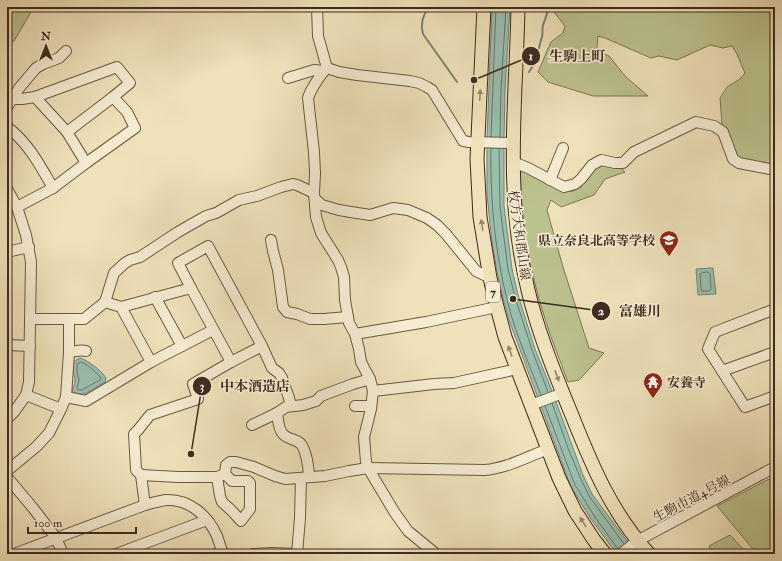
<svg xmlns="http://www.w3.org/2000/svg" width="782" height="561" viewBox="0 0 782 561" font-family="'IM FELL Double Pica','Noto Serif JP',serif">
<rect width="100%" height="100%" fill="#efe2ba"/>
<filter id="stains"><feTurbulence type="fractalNoise" baseFrequency=".005" numOctaves="4"/><feColorMatrix values="0 0 0 0 .2 0 0 0 0 .09 0 0 0 0 .02 0 0 0 .5 -.17"/></filter>
<radialGradient id="worn" r=".72"><stop offset=".6" stop-color="#630" stop-opacity="0"/><stop offset="1" stop-color="#630" stop-opacity=".3"/></radialGradient>
<g fill="#bcc28e" stroke="#7e7656">
<path d="M7,7H29L31,12L14,41L7,44Z"/>
<path d="M550,7H775V165L738,160L734,157C731,146 731,132 722,125L720,98L727,87L740,79L745,73L737,54L732,46L723,48L710,45L677,60L659,56L651,58L605,38L598,36L597,47L602,53L609,56L625,76L648,96H593L548,82L538,72L551,42L563,33L565,26Z"/>
<path d="M599,163L620,167L625,172L605,179L594,195L561,207L551,200L547,210L563,267L589,348L604,353L579,380L568,382L551,337L540,303L528,257L522,212L520,170L533,173L562,191H573L581,187L589,172Z"/>
<path d="M769,479L775,486V554H757L717,506Z"/>
<path d="M730,535L748,554H713L709,546Z"/>
</g>
<g fill="#9abeae" stroke="#768374">
<path d="M492,7H510L505,90L504,139V206L512,269L518,295L535,349L552,391L583,475L592,494L627,541L634,554H617L610,545L591,519L571,487L509,320L501,290L497,272L492,241L487,195V139Z"/>
<path d="M713,268L716,294L698,295L696,269Z"/>
<path d="M80,358C86,359 105,373 106,379C106,380 105,381 105,382L86,393L82,394L74,393L72,391C73,388 75,384 75,381C75,371 65,365 80,358Z"/>
</g>
<g fill="none" stroke-linecap="round" stroke-linejoin="round">
<g stroke="#6c7466" stroke-width="1">
<path d="M491,137L496,7"/>
<path d="M500,137L501,89L506,7"/>
<path d="M491,149C490,205 496,263 512,318C520,344 531,369 541,395"/>
<path d="M499,149L500,207L508,269L515,297L532,350L548,392"/>
<path d="M708,272L710,274L711,289L709,291H702L701,289L700,274L702,273Z"/>
<path d="M81,362C87,364 97,373 101,378L100,380L82,390H79L77,388L79,380L77,372V365Z"/>
<path d="M552,403L568,448L580,477L589,496L624,544"/>
<path d="M545,406L575,485L595,517L618,549"/>
</g>
<g stroke="#768374" stroke-width="2">
<path d="M429,7C422,16 420,24 423,34L457,82"/>
<path d="M529,72C537,62 538,49 542,37C543,33 542,29 543,25C545,20 548,12 548,7"/>
</g>
<g stroke="#6b5845" stroke-width="12">
<g id="minor">
<path d="M317,7L318,36L327,68L339,72L357,75L410,81L419,83L427,87L432,90L463,141L469,142L512,143"/>
<path d="M327,68C320,75 311,89 308,98L314,152L315,173L314,193L316,217L321,233L338,260L341,267L344,277L345,300L349,323L355,334L359,349L361,362L370,379L373,391L371,409L364,437L366,462L368,468L395,513L408,531L436,554"/>
<path d="M288,78L314,70L324,71"/>
<path d="M35,97L67,132L86,163"/>
<path d="M13,99H22L35,97L117,67L130,83L113,97L127,112L135,128L86,163L53,188L17,207"/>
<path d="M7,107L20,87L36,68L43,64L59,58L66,51"/>
<path d="M7,127C28,142 41,167 53,188"/>
<path d="M67,132L113,97"/>
<path d="M513,162L528,168L564,187L575,184L581,179L592,165L601,160L615,163H623L634,152L696,122L714,126L723,132L733,159L739,163L775,170"/>
<path d="M550,180L563,148"/>
<path d="M7,189L17,207L26,235L31,262L29,382L26,395L14,412L7,419"/>
<path d="M315,199L322,205L339,210L351,212L370,215L393,208L408,210L427,218L437,225L446,234L476,271L490,278"/>
<path d="M271,240L273,251L278,270L283,307L287,312L297,314L310,319H324L348,317"/>
<path d="M7,252L29,247"/>
<path d="M191,288L231,362"/>
<path d="M121,307L191,288L178,263L208,246L262,346L231,362L193,384L198,399L150,415L138,430L134,434L136,470L141,475L145,505"/>
<path d="M775,309L715,332L708,349L745,407L775,396"/>
<path d="M30,319H84L105,302L114,273L125,263L130,260L140,257L178,232L206,216L216,213L239,200L257,196L281,187L293,184L297,185L314,193"/>
<path d="M355,334L426,322L497,307"/>
<path d="M7,345L30,346"/>
<path d="M182,346L213,330"/>
<path d="M262,346L272,368L279,373L282,378L289,398L291,406"/>
<path d="M69,352C75,352 80,349 86,351"/>
<path d="M151,362L182,346L155,297"/>
<path d="M722,371L775,352"/>
<path d="M373,391L434,384L454,383L517,369"/>
<path d="M26,395L61,409"/>
<path d="M66,397L86,401L151,362L121,307L105,302"/>
<path d="M531,405L563,393"/>
<path d="M355,406H371"/>
<path d="M277,413C278,419 278,429 283,434C287,439 295,439 300,443C306,448 309,469 309,477"/>
<path d="M252,425L277,413L286,407L303,405L316,401L321,396L353,384L370,379"/>
<path d="M7,471L36,447L49,433L61,409L66,397L69,352V319"/>
<path d="M225,474L226,465L230,462H236L254,467L275,476L285,479L325,476L349,471L368,468L485,470C507,468 527,457 548,449"/>
<path d="M141,475L178,477H217L225,474L232,481H248L250,483V509L241,521L231,510L222,502L220,496L217,477"/>
<path d="M7,477L33,508L56,538L63,554"/>
<path d="M14,554L145,505C152,503 159,501 166,500C190,499 208,516 217,536C219,542 221,548 223,554"/>
<path d="M116,554L207,520"/>
<path d="M253,554L271,553L296,554"/>
<path d="M297,554L300,518L301,478"/>
<path d="M621,554L637,541L775,467"/>
</g>
</g>
<g stroke="#3f2a1e" stroke-width="15">
<g id="major">
<path d="M484,7L477,159L480,217L490,278L497,307L505,337L559,478L575,511L594,540L605,554"/>
<path d="M518,7C517,67 511,128 514,188C515,222 520,256 528,290C538,333 556,376 573,418C593,468 612,513 649,554"/>
</g>
</g>
<use href="#minor" stroke="#f5ecd2" stroke-width="10"/>
<use href="#major" stroke="#efe2ba" stroke-width="13"/>
</g>
<defs><path id="oneway-solid" d="M-6-.8H1V-3.2L6.5 0L1 3.2V.8H-6Z"/></defs>
<g fill="#97866c">
<use href="#oneway-solid" transform="translate(480 95) rotate(-87)"/>
<use href="#oneway-solid" transform="translate(482 225) rotate(-98)"/>
<use href="#oneway-solid" transform="translate(510 351) rotate(-110)"/>
<use href="#oneway-solid" transform="translate(557 376) rotate(70)"/>
<use href="#oneway-solid" transform="translate(583 522) rotate(-123)"/>
</g>
<defs>
<g id="school-pin" transform="scale(1)"><path d="M0 17L-7.5 6A9.5 9.5 0 1 1 7.5 6Z" fill="#8f2418" stroke="#f5ecd2"/><path d="M0-5L7-2L0 1L-7-2ZM-4 1L0 2.5L4 1V4Q0 6-4 4Z" fill="#fff"/></g>
<g id="temple-pin" transform="scale(1)"><path d="M0 17L-7.5 6A9.5 9.5 0 1 1 7.5 6Z" fill="#8f2418" stroke="#f5ecd2"/><path d="M0-6L5-2H3V0L6.5 2.5H4V6H1.5V3h-3V6H-4V2.5H-6.5L-3 0V-2H-5Z" fill="#fff"/></g>
</defs>
<g fill-rule="evenodd">
<use href="#school-pin" x="669" y="240"/>
<use href="#temple-pin" x="653" y="382"/>
</g>
<g text-anchor="middle" stroke-width="3.5" stroke-linejoin="round" paint-order="stroke">
<rect fill="#f5ecd2" stroke="#766454" stroke-width="1" x="486" y="282" width="14" height="20" rx="3"/>
<g font-size="12" font-weight="bold" fill="#3f2a1e">
<text x="493" y="296">7</text>
</g>
<g font-size="13" fill="#3f2a1e" stroke="#f5ecd2">
<text transform="translate(520 235) rotate(82)" y="5">枚方大和郡山線</text>
<text transform="translate(691 498) rotate(-28)" y="5">生駒市道4号線</text>
</g>
<g font-size="13" font-weight="bold" fill="#3f2a1e" stroke="#f5ecd2" text-anchor="end">
<text x="655" y="245">県立奈良北高等学校</text>
<text x="667" y="387" text-anchor="start">安養寺</text>
</g>
</g>
<path fill="none" stroke="#3f2a1e" stroke-width="1.5" d="M474 80L531 56M513 299L601 311M191 454L202 386"/>
<g fill="#3f2a1e" stroke="#f5ecd2" stroke-width="1.5">
<circle cx="474" cy="80" r="4"/>
<circle cx="513" cy="299" r="4"/>
<circle cx="191" cy="454" r="4"/>
<circle cx="531" cy="56" r="10"/>
<circle cx="601" cy="311" r="10"/>
<circle cx="202" cy="386" r="10"/>
</g>
<g font-size="12" text-anchor="middle" font-weight="bold" fill="#fff">
<text x="531" y="60">1</text>
<text x="601" y="315">2</text>
<text x="202" y="390">3</text>
</g>
<g font-size="14" text-anchor="middle" font-weight="bold" fill="#3f2a1e" stroke="#f5ecd2" stroke-width="3.5" stroke-linejoin="round" paint-order="stroke">
<text x="577" y="61">生駒上町</text>
<text x="640" y="316">富雄川</text>
<text x="255" y="391">中本酒造店</text>
</g>
<rect width="782" height="561" fill="none" stroke="#efe2ba" stroke-width="24"/>
<rect x="8" y="8" width="766" height="545" fill="none" stroke="#3f2a1e" stroke-width="2"/>
<rect x="12" y="12" width="758" height="537" fill="none" stroke="#3f2a1e"/>
<g transform="translate(46 46)" stroke="#f5ecd2" stroke-width="3" paint-order="stroke">
<path d="M0-3L7 15L0 10L-7 15Z" fill="#3f2a1e"/>
<text y="-6" font-size="11" font-weight="bold" text-anchor="middle" fill="#3f2a1e">N</text>
</g>
<path d="M28 527v6h108v-6" fill="none" stroke="#3f2a1e" stroke-width="2"/>
<text x="34" y="527" font-size="12" fill="#3f2a1e" stroke="#f5ecd2" stroke-width="3" paint-order="stroke">100 m</text>
<rect width="100%" height="100%" filter="url(#stains)"/>
<rect width="100%" height="100%" fill="url(#worn)"/>
</svg>
